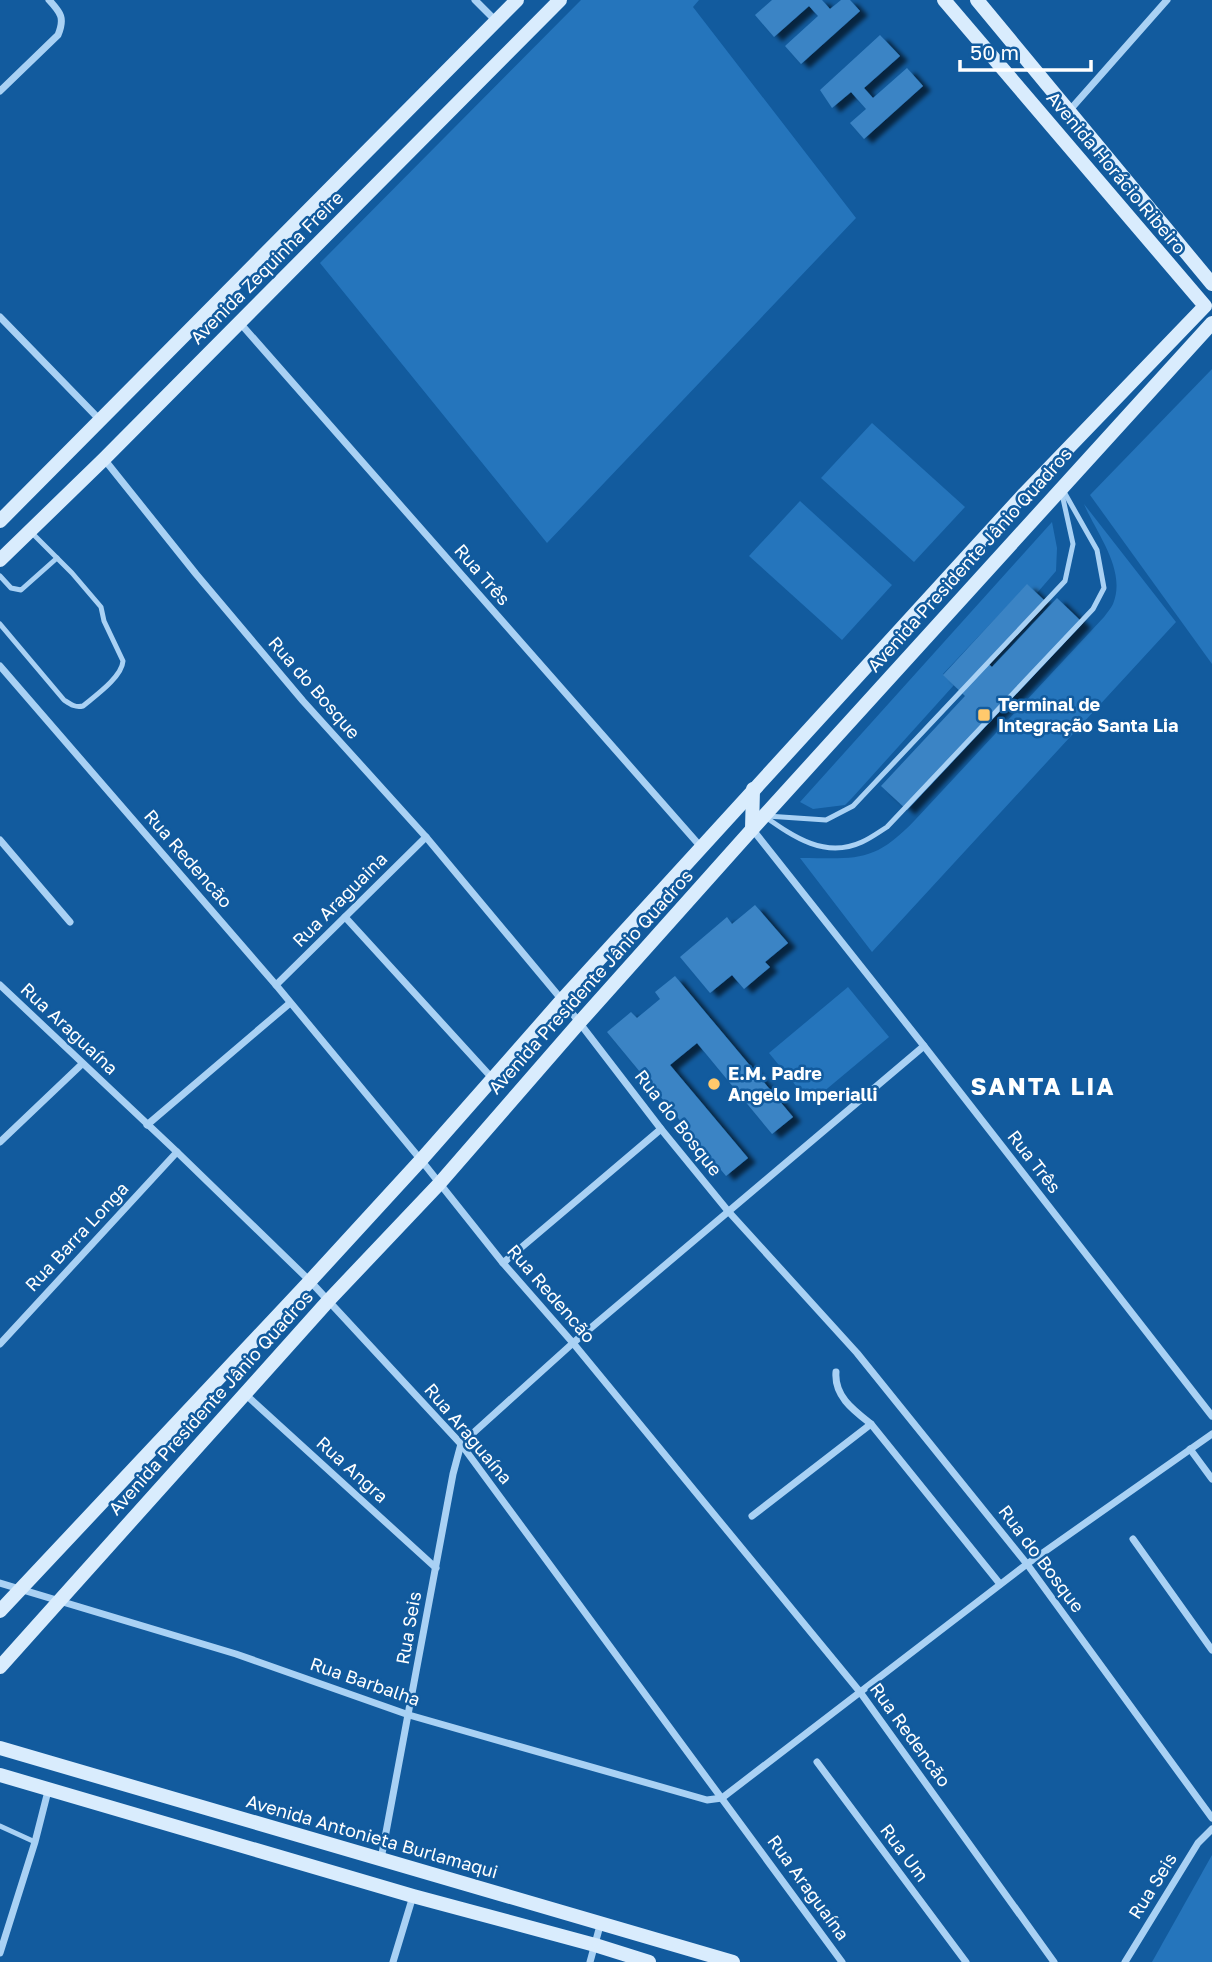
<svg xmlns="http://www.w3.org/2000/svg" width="1212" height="1962" viewBox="0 0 1212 1962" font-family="'Golos Text',sans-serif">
<defs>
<filter id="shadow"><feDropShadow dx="8" dy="4.5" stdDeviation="2" flood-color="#0009"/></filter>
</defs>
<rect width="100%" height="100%" fill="#125b9e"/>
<g fill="#2575bc">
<path d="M581,0H699L693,7L856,218L547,543L320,263Z"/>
<path d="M1212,369V664L1090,495Z"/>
<path d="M872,423L965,507L914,562L821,478Z"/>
<path d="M800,501L892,585L842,640L749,556Z"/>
<path d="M1084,504L1176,622L872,952L800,858C857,858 873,864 915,820L1104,617C1107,613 1111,608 1113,604C1127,570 1096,533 1084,504Z"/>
<path d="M1052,522L1057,548L1056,571L1037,593L1027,585L943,674L954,685L852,798L845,805L813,809L800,802Z"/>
<path d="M848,987L889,1037L810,1103L769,1053Z"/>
<path d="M1212,1855V1962H1152Z"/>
</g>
<g fill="#3b84c5" filter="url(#shadow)">
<path d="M772,0H822L830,9L841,0H850L860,11L801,64L785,46L818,16L809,6L774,37L755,15Z"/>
<path d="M880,35L900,56L864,88L873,98L907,68L923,86L864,139L850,123L866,109L851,92L832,108L820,90Z"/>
<path d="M1027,584L1044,600L986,662L992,667L1057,598L1083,623L907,810L881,786L965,696L943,675Z"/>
<path d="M755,905L788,943L765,962L770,967L744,989L732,975L710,993L680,957L727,917L732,924Z"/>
<path d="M675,976L793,1117L772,1134L697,1043L670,1065L748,1158L726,1176L607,1032L631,1012L637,1018L660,999L655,992Z"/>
</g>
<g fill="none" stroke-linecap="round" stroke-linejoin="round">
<g stroke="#a9d1f4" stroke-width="5">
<path d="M0,576L11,588L21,590L57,558"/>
<path d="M0,624L64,700C70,704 75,708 83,706C95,696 122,677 123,661L104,621L101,607L72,573L31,532"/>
<path d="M764,816C794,837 825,859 862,842C871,838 879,832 887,827L1093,609L1104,588L1097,550L1063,490"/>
<path d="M767,816L826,820L853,806L1065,581L1073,544L1062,494"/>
<path d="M0,1826L35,1842"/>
</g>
<g stroke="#a9d1f4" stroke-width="7">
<path d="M475,0L496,21"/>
<path d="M0,91L58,35C65,18 61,13 49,0"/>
<path d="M1069,111L1167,0"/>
<path d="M0,317L100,420"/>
<path d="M240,323L701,847"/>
<path d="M104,459L196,574L303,701L426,837L562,1000L661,1129L728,1211L857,1353L1027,1564L1212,1818"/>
<path d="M0,666L276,985L421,1160L503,1263L573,1343L860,1692L1054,1962"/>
<path d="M753,830L924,1046L1212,1416"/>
<path d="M0,840L70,922"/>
<path d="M345,917L492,1078"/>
<path d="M0,985L177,1152L310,1281L461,1444L842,1962"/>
<path d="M276,985L426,837"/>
<path d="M147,1125L290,1003"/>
<path d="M0,1142L82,1064"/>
<path d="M503,1263L661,1129"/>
<path d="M0,1344L177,1152"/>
<path d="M836,1372C834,1396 853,1410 871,1424L1000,1584"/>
<path d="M245,1394L436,1568"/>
<path d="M1190,1449L1212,1479"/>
<path d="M752,1516L871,1424"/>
<path d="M1133,1539L1212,1650"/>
<path d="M0,1583L236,1654L409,1715L707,1800L722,1798L1027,1564L1212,1434"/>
<path d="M817,1762L966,1962"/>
<path d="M381,1859L453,1474L461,1444L573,1343L924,1046"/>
<path d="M0,1953L35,1842L48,1791"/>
<path d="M393,1962L413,1896"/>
<path d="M590,1962L601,1922"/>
<path d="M1125,1962L1198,1843L1212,1829"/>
</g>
<g stroke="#d9ecfd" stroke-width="14">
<path d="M977,0L1212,284"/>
<path d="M0,521L517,0"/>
<path d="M0,560L104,459L560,0"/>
<path d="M752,829L753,789"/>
<path d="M0,1611L310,1281L421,1160L562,1000L1024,494L1205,306L944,0"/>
<path d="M0,1667L329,1300L439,1184L579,1023L764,816L1212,323"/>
<path d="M0,1748L733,1962"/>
<path d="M0,1775L413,1896L595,1945L649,1962"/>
</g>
</g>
<g fill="#ffc96c" stroke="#125b9e" stroke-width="2.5">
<rect x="977" y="708" width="14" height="14" rx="3.5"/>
<circle cx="714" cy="1084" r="7"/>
</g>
<g text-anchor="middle" stroke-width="5" stroke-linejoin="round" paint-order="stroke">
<g font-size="18" fill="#fff" stroke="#125b9e">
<text transform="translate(1116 173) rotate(50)" y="6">Avenida Horácio Ribeiro</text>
<text transform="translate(267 268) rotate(-45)" y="6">Avenida Zequinha Freire</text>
<text transform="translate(970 560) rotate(-48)" y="6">Avenida Presidente Jânio Quadros</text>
<text transform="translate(482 575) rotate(49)" y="6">Rua Três</text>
<text transform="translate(314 688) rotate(49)" y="6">Rua do Bosque</text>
<text transform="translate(188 859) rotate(49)" y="6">Rua Redencão</text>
<text transform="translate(340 900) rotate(-45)" y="6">Rua Araguaina</text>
<text transform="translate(591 982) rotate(-48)" y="6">Avenida Presidente Jânio Quadros</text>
<text transform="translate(69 1029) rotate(43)" y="6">Rua Araguaína</text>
<text transform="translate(678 1123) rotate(52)" y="6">Rua do Bosque</text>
<text transform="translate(1034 1162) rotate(52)" y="6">Rua Três</text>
<text transform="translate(77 1237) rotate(-47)" y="6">Rua Barra Longa</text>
<text transform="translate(551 1294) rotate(49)" y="6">Rua Redencão</text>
<text transform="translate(211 1403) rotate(-48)" y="6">Avenida Presidente Jânio Quadros</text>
<text transform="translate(468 1434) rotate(50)" y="6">Rua Araguaína</text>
<text transform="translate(352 1470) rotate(42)" y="6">Rua Angra</text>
<text transform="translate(1041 1559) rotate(53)" y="6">Rua do Bosque</text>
<text transform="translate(409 1628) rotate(-80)" y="6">Rua Seis</text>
<text transform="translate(365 1682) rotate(19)" y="6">Rua Barbalha</text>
<text transform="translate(910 1735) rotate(54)" y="6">Rua Redencão</text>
<text transform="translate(372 1837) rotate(16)" y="6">Avenida Antonieta Burlamaqui</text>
<text transform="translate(904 1853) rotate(53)" y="6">Rua Um</text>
<text transform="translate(1153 1886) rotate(-58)" y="6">Rua Seis</text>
<text transform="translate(808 1888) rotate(54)" y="6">Rua Araguaína</text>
</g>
<g font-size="18" font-weight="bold" fill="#fff" stroke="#125b9e" text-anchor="start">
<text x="998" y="711">Terminal de<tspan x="998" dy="21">Integração Santa Lia</tspan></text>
<text x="728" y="1080">E.M. Padre<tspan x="728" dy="21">Angelo Imperialli</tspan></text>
</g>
<g font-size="24" font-weight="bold" letter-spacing="2" fill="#fff" stroke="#125b9e">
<text x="1043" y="1095">SANTA LIA</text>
</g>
</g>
<path d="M960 60v10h131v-10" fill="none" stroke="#ffffff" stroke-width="3.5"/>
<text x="970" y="60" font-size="21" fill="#ffffff" stroke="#125b9e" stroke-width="5" paint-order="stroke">50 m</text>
</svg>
